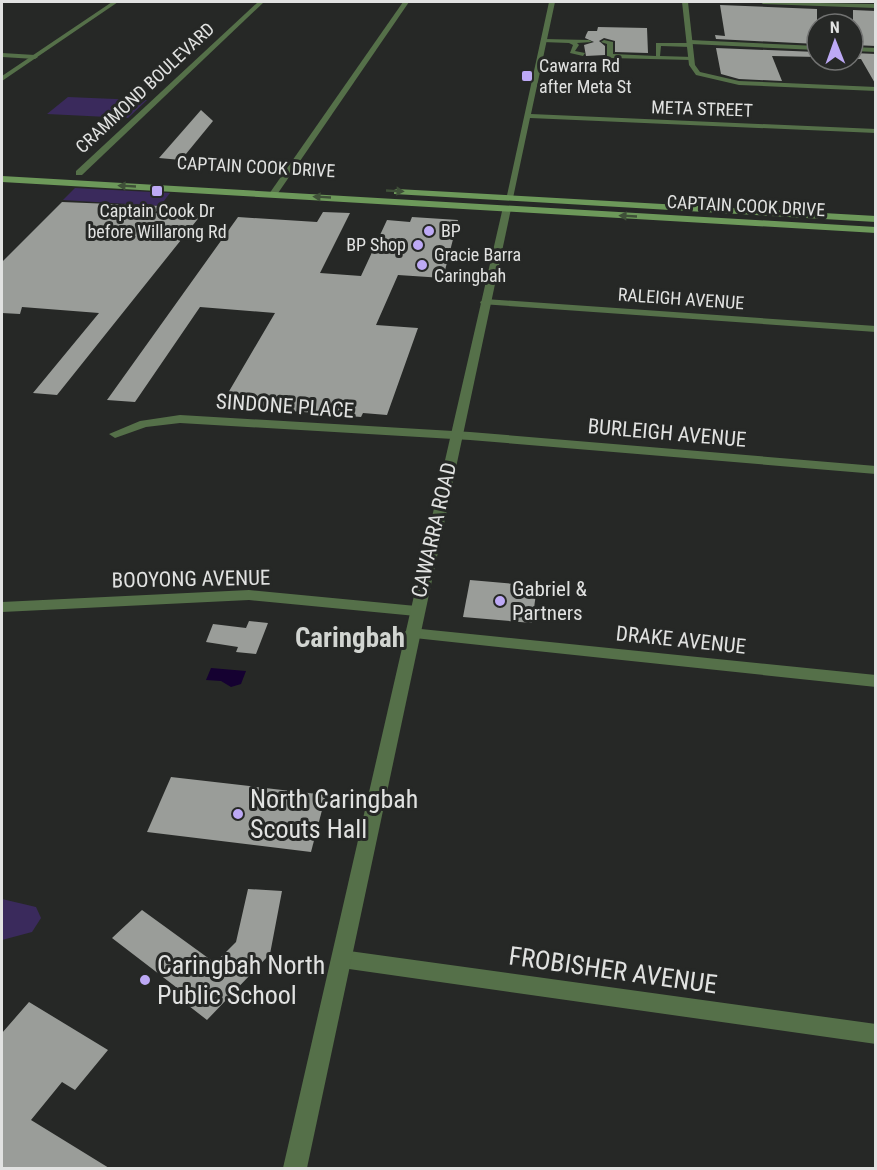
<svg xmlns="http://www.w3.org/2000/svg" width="877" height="1170" viewBox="0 0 877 1170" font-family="'Roboto Condensed',sans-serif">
<rect width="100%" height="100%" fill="#262826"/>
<g fill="#3a2a5c">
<path d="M68,97L139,100H147L128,118L47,114Z"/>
<path d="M75,188L170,193L160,206L63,200Z"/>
<path d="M2,899L36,907L41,918L32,932L2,940Z"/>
</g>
<path fill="#150131" d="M211,668L246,671L241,684L231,687L221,681L206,680Z"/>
<g fill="#9a9d99">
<path d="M720,5L817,9V44L716,39L715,35L725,36Z"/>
<path d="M853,10L876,11V46L853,45Z"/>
<path d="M598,27L647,28L648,53L615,52V41L604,38L599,41L605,46V55L586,56L584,45L594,42L585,38L586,35L588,31H597Z"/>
<path d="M716,48L817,52V57L772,56L782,81L739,79L721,74Z"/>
<path d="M853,53L876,54V85L861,59H853Z"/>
<path d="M201,110L213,121L181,160L159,158Z"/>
<path d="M62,202L161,206L155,213L201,215L57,395L33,393L99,313L22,307L20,314L2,313V262Z"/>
<path d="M323,212L350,213L320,273L361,276L387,220L410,222L412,217L458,220L443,278L398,275L376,325L418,328L387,415L363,413L361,417L221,405L275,313L200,307L135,402L107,400L238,217L317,222Z"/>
<path d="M470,580L537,586L532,623L463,617Z"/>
<path d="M249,621L268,623L256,654L236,652L238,647L206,642L213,624L246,628Z"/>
<path d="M171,777L326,795L311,852L147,832Z"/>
<path d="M248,889L282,891L270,954L207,1020L180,999L185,994L112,938L142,910L215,963L236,942Z"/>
<path d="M29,1002L108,1050L75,1090L62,1082L31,1120L109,1168H2V1033Z"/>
</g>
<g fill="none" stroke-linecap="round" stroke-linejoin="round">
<g fill="#557049" fill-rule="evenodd">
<path d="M544,39L589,40L592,42L577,43L579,45L575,51L585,53L583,56L570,53L573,45L569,43L542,42Z"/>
<path d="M604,40L613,42V54L656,56V43H689L687,42L690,40L817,46V50L691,44L693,45L690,47L661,46L660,56L693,57L691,60L610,58L607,56V44L601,42Z"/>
<path d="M853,47L876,48V52L853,51Z"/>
<path d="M2,53L35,55L38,57L35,59L2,57Z"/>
</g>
<g fill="#557049" fill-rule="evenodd">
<path d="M112,2H118L2,81V76Z"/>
<path d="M258,2H264L82,175H76V171Z"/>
<path d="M403,2H409L276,196H270L269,194Z"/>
<path d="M549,2H555L531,114L876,129V133L530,118L513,198L506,200Z"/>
<path d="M682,2H688L695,65L700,72L739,81L876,87V91L739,85L696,75L689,65Z"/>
<path d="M760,2L876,4V8L763,4Z"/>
<path d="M485,299L876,326V332L481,304L480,302Z"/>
<path d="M180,415L470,432L876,466V474L470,440L180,423L146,427L115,438L109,434L140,421Z"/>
<path d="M249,590L416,606L424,611L416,616L249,600L2,612V602Z"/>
<path d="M411,628L876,675V687L405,637L403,633Z"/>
<path d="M342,950L876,1024V1044L342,968L335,966L332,959L335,952Z"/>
</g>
<path fill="#557049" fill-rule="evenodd" d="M503,207L511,209L307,1168H283Z"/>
<g fill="#6d995a" fill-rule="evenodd">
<path d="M2,176L876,227V233L2,182Z"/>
<path d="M397,189L876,216V222L394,194V190Z"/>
</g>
</g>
<defs><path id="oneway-solid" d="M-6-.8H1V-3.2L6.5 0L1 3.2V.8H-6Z" transform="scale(1.5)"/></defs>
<g fill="#3f5038">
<use href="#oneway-solid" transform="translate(127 186) rotate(-177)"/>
<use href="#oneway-solid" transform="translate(395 191) rotate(3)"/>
<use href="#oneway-solid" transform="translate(322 197) rotate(-177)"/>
<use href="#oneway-solid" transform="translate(628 216) rotate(-177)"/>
</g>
<g fill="#bda9f5" stroke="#262826" stroke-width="2">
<rect x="521" y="70" width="12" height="12" rx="3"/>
<rect x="151" y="185" width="12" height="12" rx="3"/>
<circle cx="429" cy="231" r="6"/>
<circle cx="418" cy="245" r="6"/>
<circle cx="422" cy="265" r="6"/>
<circle cx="500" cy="601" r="6"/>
<circle cx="238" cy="814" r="6"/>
<circle cx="145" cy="980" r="6"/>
</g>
<g text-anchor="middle" stroke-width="6" stroke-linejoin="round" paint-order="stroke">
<g font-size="18" fill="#e1e2e1" stroke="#262826" text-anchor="start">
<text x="539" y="72">Cawarra Rd<tspan x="539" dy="21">after Meta St</tspan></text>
<text x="157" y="217" text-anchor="middle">Captain Cook Dr<tspan x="157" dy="21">before Willarong Rd</tspan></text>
<text x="441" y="237">BP</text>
<text x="406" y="251" text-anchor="end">BP Shop</text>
<text x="434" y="261">Gracie Barra<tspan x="434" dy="21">Caringbah</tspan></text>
</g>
<g font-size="18" fill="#e1e2e1" stroke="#262826">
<text transform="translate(145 88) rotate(-43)" y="6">CRAMMOND BOULEVARD</text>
<text transform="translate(702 109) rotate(2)" y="6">META STREET</text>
<text transform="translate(256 167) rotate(3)" y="6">CAPTAIN COOK DRIVE</text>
<text transform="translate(746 206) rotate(3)" y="6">CAPTAIN COOK DRIVE</text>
<text transform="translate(681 299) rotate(4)" y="6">RALEIGH AVENUE</text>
</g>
<g font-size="21" fill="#e1e2e1" stroke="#262826">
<text transform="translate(285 406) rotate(4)" y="7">SINDONE PLACE</text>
<text transform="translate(667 433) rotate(5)" y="7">BURLEIGH AVENUE</text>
<text transform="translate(434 530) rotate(-77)" y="7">CAWARRA ROAD</text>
<text transform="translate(191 579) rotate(-1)" y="7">BOOYONG AVENUE</text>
<text transform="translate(681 640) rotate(6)" y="7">DRAKE AVENUE</text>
</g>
<g font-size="21" fill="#e1e2e1" stroke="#262826" text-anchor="start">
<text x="512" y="596">Gabriel &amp;<tspan x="512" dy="24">Partners</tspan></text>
</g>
<g font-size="26" fill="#e1e2e1" stroke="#262826" text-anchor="start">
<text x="250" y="808">North Caringbah<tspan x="250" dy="30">Scouts Hall</tspan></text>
<text x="157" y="974">Caringbah North<tspan x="157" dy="30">Public School</tspan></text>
</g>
<g font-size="26" fill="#e1e2e1" stroke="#262826">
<text transform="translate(613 970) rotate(8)" y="9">FROBISHER AVENUE</text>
</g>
<g font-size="27" font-weight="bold" fill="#d2d5d1" stroke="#262826">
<text x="350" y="647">Caringbah</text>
</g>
</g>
<rect width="877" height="1170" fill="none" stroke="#e1e2e1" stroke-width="6"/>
<g transform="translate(835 42) rotate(359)"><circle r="28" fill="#262826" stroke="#717271" stroke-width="1.5"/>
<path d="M0-4.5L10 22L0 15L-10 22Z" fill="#bda9f5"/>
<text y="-9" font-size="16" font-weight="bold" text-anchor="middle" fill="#e1e2e1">N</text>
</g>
</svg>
